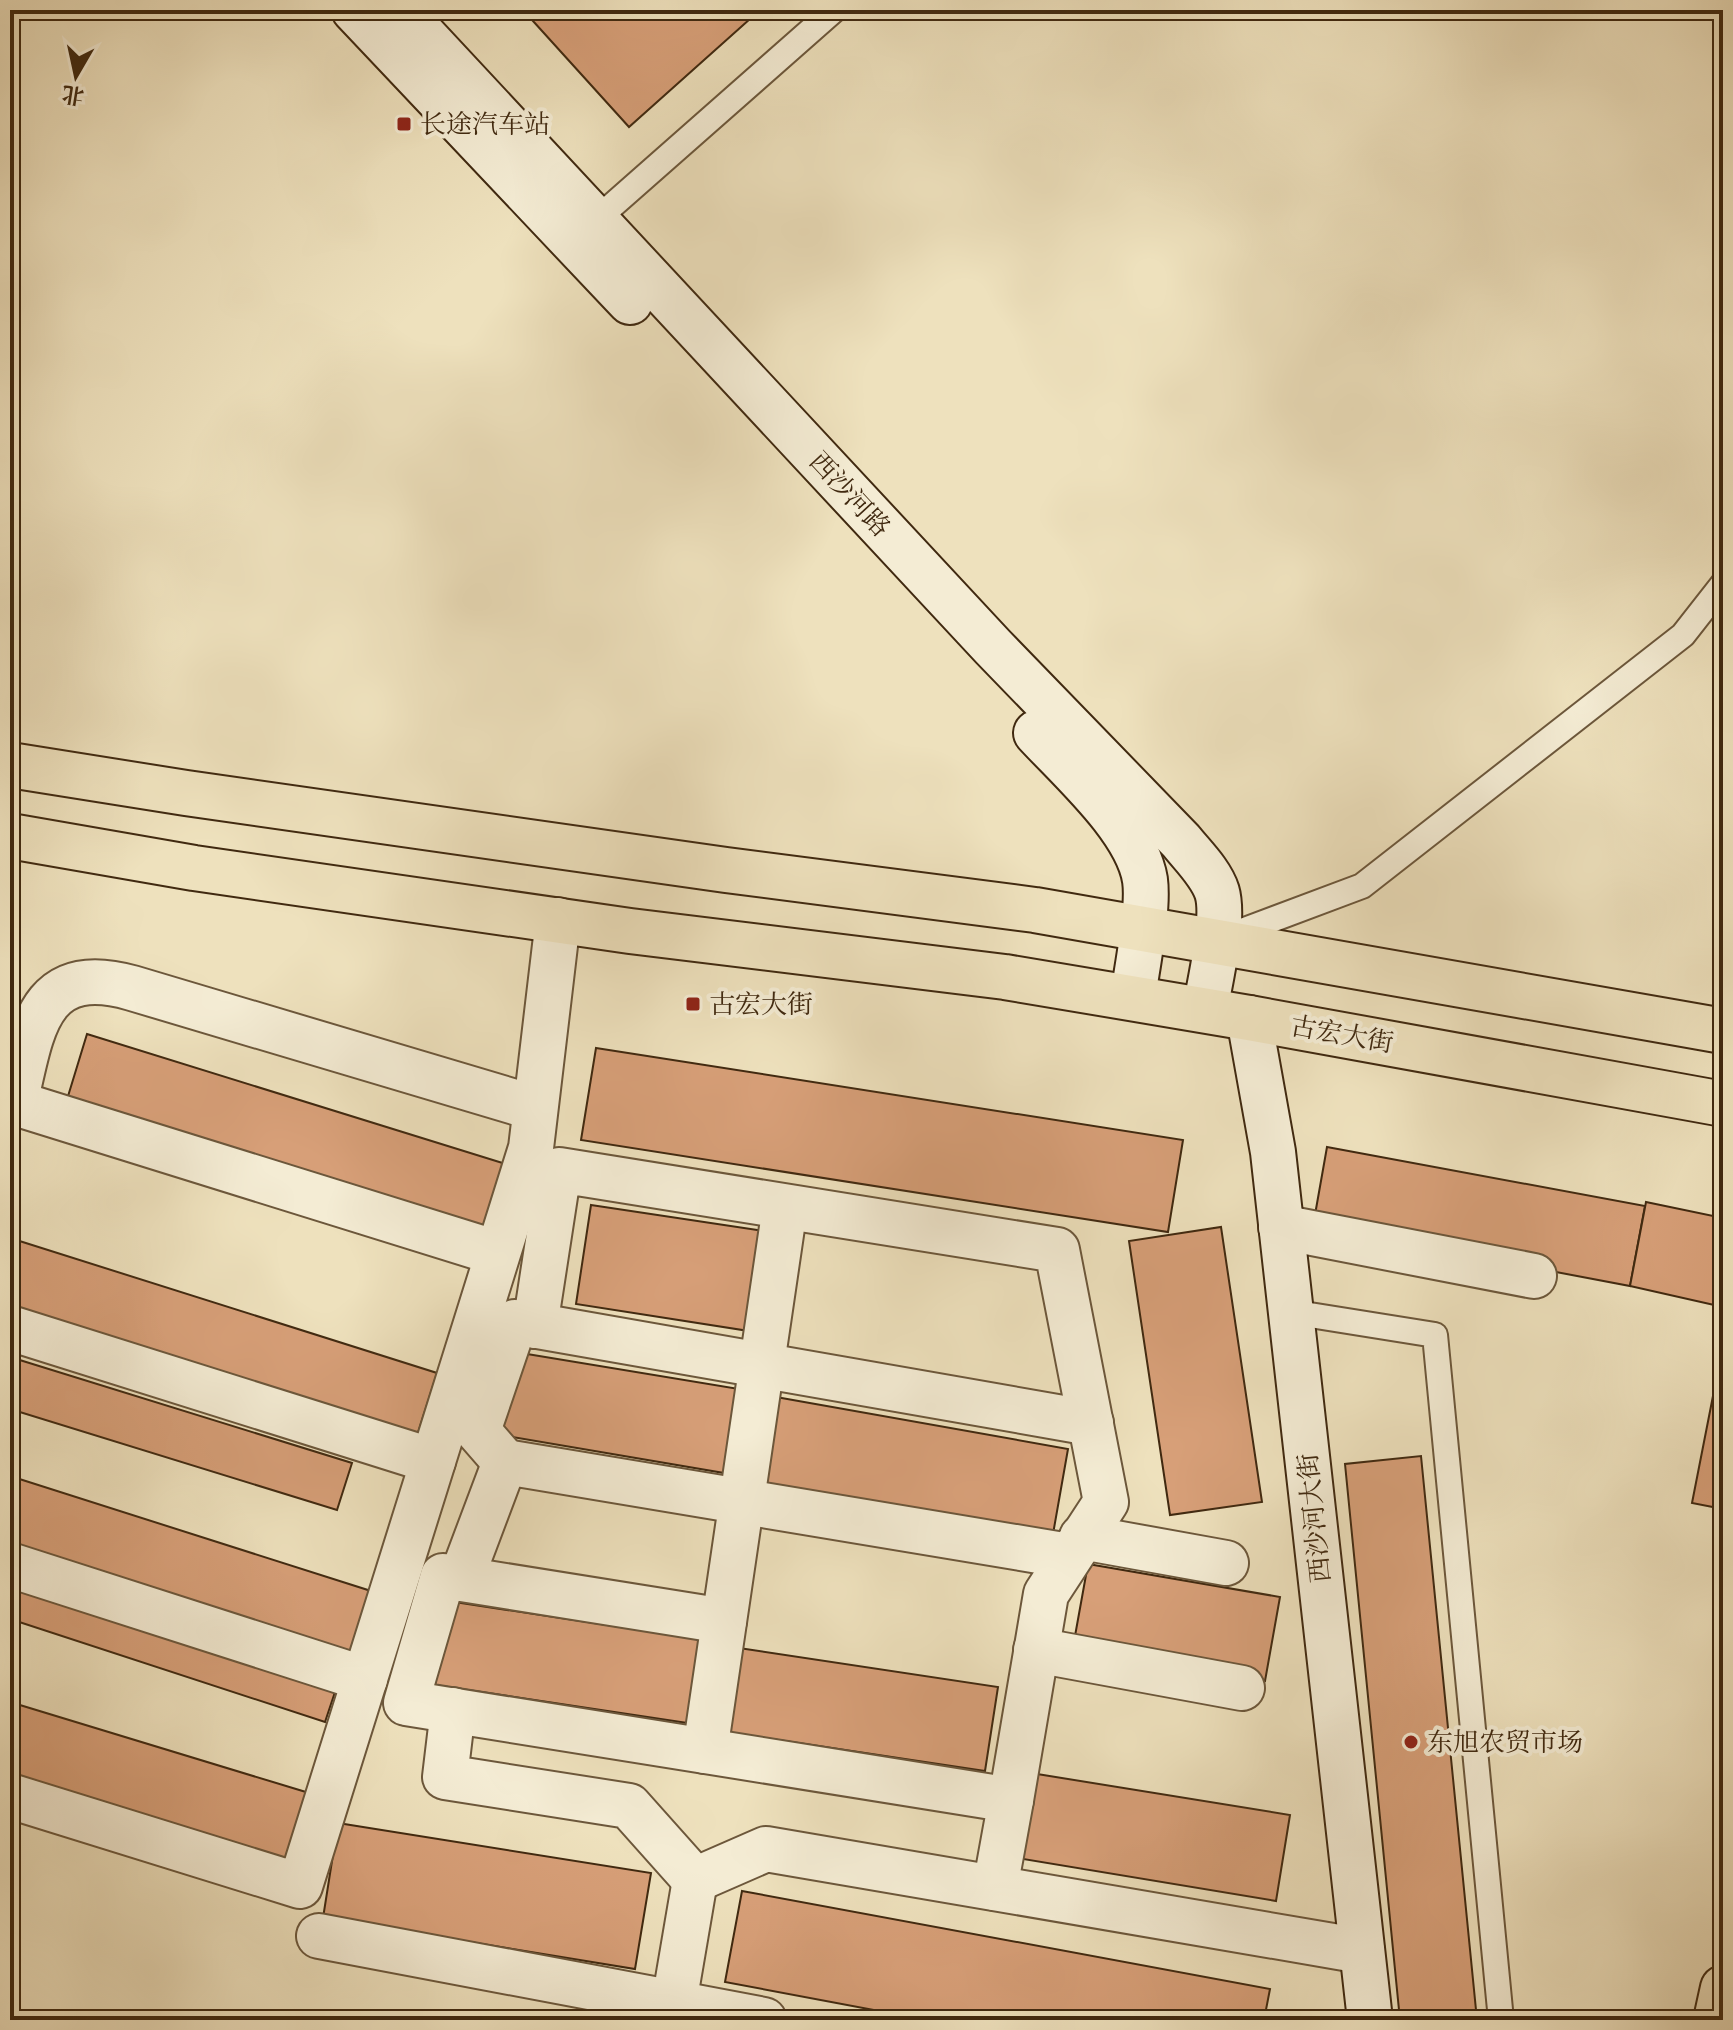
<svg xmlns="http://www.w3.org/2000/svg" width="1733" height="2030" viewBox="0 0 1733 2030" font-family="'IM FELL Double Pica','Noto Serif SC',serif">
<rect width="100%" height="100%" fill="#eee1bd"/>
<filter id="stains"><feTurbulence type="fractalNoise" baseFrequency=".0025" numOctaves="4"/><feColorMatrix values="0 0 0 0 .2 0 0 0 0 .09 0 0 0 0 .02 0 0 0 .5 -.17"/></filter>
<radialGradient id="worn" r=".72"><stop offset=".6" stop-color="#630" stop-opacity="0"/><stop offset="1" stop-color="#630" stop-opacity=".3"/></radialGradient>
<g fill="#d79f78" stroke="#402910" stroke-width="2">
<path d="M545,10H760L629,127L533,21Z"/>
<path d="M87,1034L509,1165L487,1237L65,1106Z"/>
<path d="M596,1048L1183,1140L1168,1232L581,1140Z"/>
<path d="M1327,1147L1645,1206L1630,1286L1313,1226Z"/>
<path d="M1646,1202L1723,1218V1307L1630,1286Z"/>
<path d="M591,1205L764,1231L749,1331L576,1304Z"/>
<path d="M1221,1227L1262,1502L1170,1515L1129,1241Z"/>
<path d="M10,1238L437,1373L416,1439L10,1310Z"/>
<path d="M1723,1345V1509L1692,1503Z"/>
<path d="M515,1352L745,1390L730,1474L501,1435Z"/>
<path d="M10,1357L352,1463L337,1510L10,1409Z"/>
<path d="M776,1397L1068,1449L1053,1534L761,1482Z"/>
<path d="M1421,1456L1477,2020H1400L1345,1464Z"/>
<path d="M10,1476L371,1591L349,1661L10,1553Z"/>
<path d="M1088,1564L1280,1597L1265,1681L1073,1647Z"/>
<path d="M10,1580L337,1686L325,1722L10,1619Z"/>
<path d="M448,1601L706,1640L694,1724L435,1685Z"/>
<path d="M739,1648L998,1687L985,1771L726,1732Z"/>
<path d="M10,1702L319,1796L296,1872L10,1785Z"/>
<path d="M1031,1773L1290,1815L1276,1901L1017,1858Z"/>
<path d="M338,1823L651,1873L635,1969L323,1918Z"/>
<path d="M742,1891L1270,1989L1264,2020H927L725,1982Z"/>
</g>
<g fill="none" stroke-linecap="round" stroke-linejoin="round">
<g stroke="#6c573b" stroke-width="28">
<g id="lane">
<path d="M589,226L834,10"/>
<path d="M1226,937L1362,886L1683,635L1723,584"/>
<path d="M1291,1312L1435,1335L1501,2020"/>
</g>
</g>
<g stroke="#6c573b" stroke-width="48">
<g id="street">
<path d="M15,1103L497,1253"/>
<path d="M10,1107L15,1103C32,1031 37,961 132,988L535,1108"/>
<path d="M1281,1227L1534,1276"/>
<path d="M535,1326L559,1170L1057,1250L1106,1502L1046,1594L1011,1800"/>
<path d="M10,1328L433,1461"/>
<path d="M505,1462L478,1431L515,1322L1091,1423"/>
<path d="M1082,1537L1226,1563"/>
<path d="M10,1565L365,1679"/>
<path d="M461,1579L505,1462L1069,1556"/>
<path d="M724,1621L443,1576L406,1703L1011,1800L995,1888"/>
<path d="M1036,1650L1242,1688"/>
<path d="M453,1710L445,1777L629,1806L695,1880L766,1849L1362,1951"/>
<path d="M705,1751L785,1207"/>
<path d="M10,1796L300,1886L531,1148L558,920"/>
<path d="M319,1936L764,2020"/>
<path d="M674,2003L695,1880"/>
</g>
</g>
<g stroke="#402910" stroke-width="48">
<g id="secondary">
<path d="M354,10L630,302"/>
<path d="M400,10L993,647L1181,841C1193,856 1211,873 1217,892C1225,919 1210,981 1205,1010"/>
<path d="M1036,733C1071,771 1137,829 1145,880C1149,909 1137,967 1133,997"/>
<path d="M1249,1018L1273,1152L1370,2020"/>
</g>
</g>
<g stroke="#402910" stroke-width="48">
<g id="primary">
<path d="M10,765L186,793L726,870L1035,910L1723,1031"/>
<path d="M10,836L194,868L630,931L1005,977L1249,1018L1723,1104"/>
<path d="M1716,2020L1723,1988"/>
</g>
</g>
<use href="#lane" stroke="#f4ecd4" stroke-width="24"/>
<use href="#street" stroke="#f4ecd4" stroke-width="44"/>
<use href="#secondary" stroke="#f4ecd4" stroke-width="44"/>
<use href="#primary" stroke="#eee1bd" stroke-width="44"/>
</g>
<g fill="#8f2418" stroke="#f4ecd4" stroke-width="3">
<rect x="396" y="116" width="16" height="16" rx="4"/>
<rect x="685" y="996" width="16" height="16" rx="4"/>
<circle cx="1411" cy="1742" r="8"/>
</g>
<g text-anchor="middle" stroke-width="8" stroke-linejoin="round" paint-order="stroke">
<g font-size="26" fill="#402910" stroke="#f4ecd4" text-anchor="start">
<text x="420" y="133">长途汽车站</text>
<text x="709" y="1013">古宏大街</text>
<text x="1427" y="1751">东旭农贸市场</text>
</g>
<g font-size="26" fill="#402910" stroke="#f4ecd4">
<text transform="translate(850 494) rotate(47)" y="9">西沙河路</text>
<text transform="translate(1342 1034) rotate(10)" y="9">古宏大街</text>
<text transform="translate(1314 1518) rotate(-96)" y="9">西沙河大街</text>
</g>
</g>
<rect width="1733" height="2030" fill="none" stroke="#eee1bd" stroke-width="40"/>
<rect x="12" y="12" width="1709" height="2006" fill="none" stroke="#402910" stroke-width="4"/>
<rect x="20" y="20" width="1693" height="1990" fill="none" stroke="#402910" stroke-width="2"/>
<g transform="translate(76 76) rotate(189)" stroke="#f4ecd4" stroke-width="6" paint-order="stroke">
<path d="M0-6L14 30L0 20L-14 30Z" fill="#402910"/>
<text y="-12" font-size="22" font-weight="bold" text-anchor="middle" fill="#402910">北</text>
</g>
<rect width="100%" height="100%" filter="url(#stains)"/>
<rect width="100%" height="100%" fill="url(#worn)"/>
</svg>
